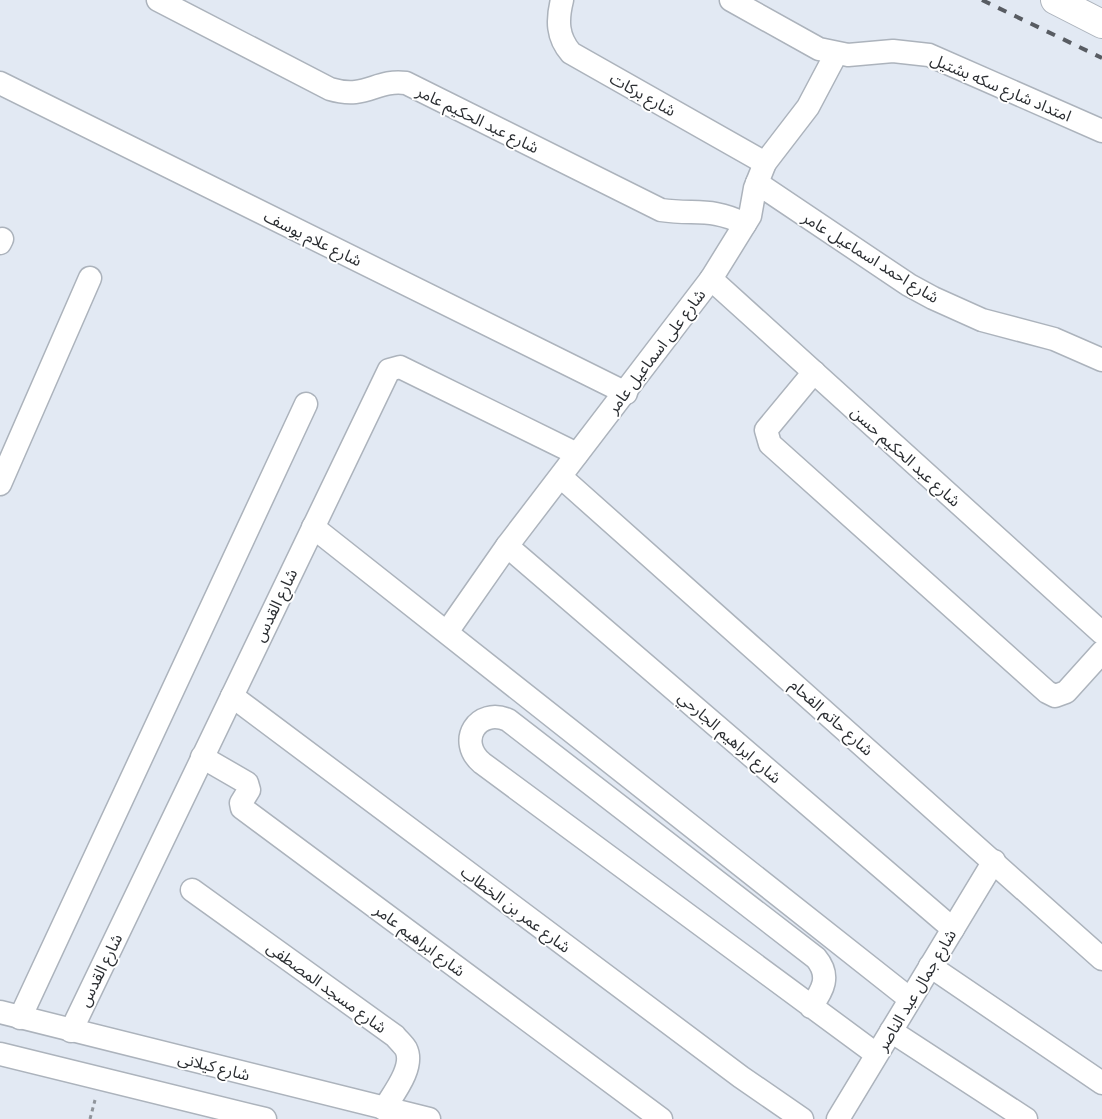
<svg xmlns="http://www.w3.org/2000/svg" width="1102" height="1119" viewBox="0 0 1102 1119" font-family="'Public Sans','Noto Sans Arabic',sans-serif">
<rect width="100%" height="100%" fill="#e2e9f3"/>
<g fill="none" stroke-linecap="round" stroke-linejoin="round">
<g stroke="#acb3bc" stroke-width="25">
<g id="minor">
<path d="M158,0L330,89C367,100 375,79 406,83L661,210C696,215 711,207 745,224"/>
<path d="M562,0C557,20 557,37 571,53L765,163"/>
<path d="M731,0L819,49L848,55L893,51L929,55L1102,131"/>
<path d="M0,83L626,393"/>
<path d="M757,183L909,285L933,298L982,320L1054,339L1102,360"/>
<path d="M0,243L2,239"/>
<path d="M711,279L1102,633"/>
<path d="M814,372L766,430L770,444L1047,692L1055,696L1066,692L1102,652"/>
<path d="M561,477L1102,959"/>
<path d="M0,484L90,278"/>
<path d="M313,527L910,999"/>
<path d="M507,546L953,929"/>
<path d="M447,632L507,546L711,279L750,216L755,188L765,163L808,107L836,54"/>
<path d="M232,696L741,1077L802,1119"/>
<path d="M202,757L247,783L249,790L241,803L242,808L661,1119"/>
<path d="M192,890L395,1036C398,1040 403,1044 406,1049C415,1067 393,1094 384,1109"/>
<path d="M930,966L1102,1083"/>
<path d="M811,1007C823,990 831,976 816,958L508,720C478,707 456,741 482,763L876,1054"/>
<path d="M0,1012L429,1119"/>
<path d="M20,1018L306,404"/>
<path d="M71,1031L389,370L400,367L577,454"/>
<path d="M891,1031L1026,1119"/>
<path d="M0,1054L265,1119"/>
<path d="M838,1119L994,861"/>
</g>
</g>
<g stroke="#acb3bc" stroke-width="30">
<path id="highway" d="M1055,0L1102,24"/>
</g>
<path stroke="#8f949b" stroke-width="3" stroke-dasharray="4 4" stroke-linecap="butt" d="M90,1119L95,1100"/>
<use href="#minor" stroke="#fff" stroke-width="22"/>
<use href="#highway" stroke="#fff" stroke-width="28"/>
<path stroke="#585c62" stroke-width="4" stroke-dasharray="9 9" stroke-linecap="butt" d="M982,0L1102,58"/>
</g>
<g text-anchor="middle" stroke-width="4" stroke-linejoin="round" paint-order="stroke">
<g font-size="16" fill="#2b2e32" stroke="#fff">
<text transform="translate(1001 87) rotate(23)" y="6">امتداد شارع سكه بشتيل</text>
<text transform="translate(643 94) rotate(29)" y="6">شارع بركات</text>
<text transform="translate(478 119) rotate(26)" y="6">شارع عبد الحكيم عامر</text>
<text transform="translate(313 238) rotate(26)" y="6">شارع علام يوسف</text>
<text transform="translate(871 257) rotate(32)" y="6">شارع احمد اسماعيل عامر</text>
<text transform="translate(656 351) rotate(-53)" y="6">شارع على اسماعيل عامر</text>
<text transform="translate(906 456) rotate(42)" y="6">شارع عبد الحكيم حسن</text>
<text transform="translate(275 605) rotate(-64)" y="6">شارع القدس</text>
<text transform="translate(832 717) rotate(42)" y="6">شارع حاتم الفحام</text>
<text transform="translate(730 737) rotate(41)" y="6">شارع ابراهيم الجارحي</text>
<text transform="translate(516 909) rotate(37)" y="6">شارع عمر بن الخطاب</text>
<text transform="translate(420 940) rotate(37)" y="6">شارع ابراهيم عامر</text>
<text transform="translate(100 970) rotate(-64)" y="6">شارع القدس</text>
<text transform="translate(327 987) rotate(36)" y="6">شارع مسجد المصطفى</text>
<text transform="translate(916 990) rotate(-59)" y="6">شارع جمال عبد الناصر</text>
<text transform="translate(214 1066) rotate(14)" y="6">شارع كيلانى</text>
</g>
</g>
</svg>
